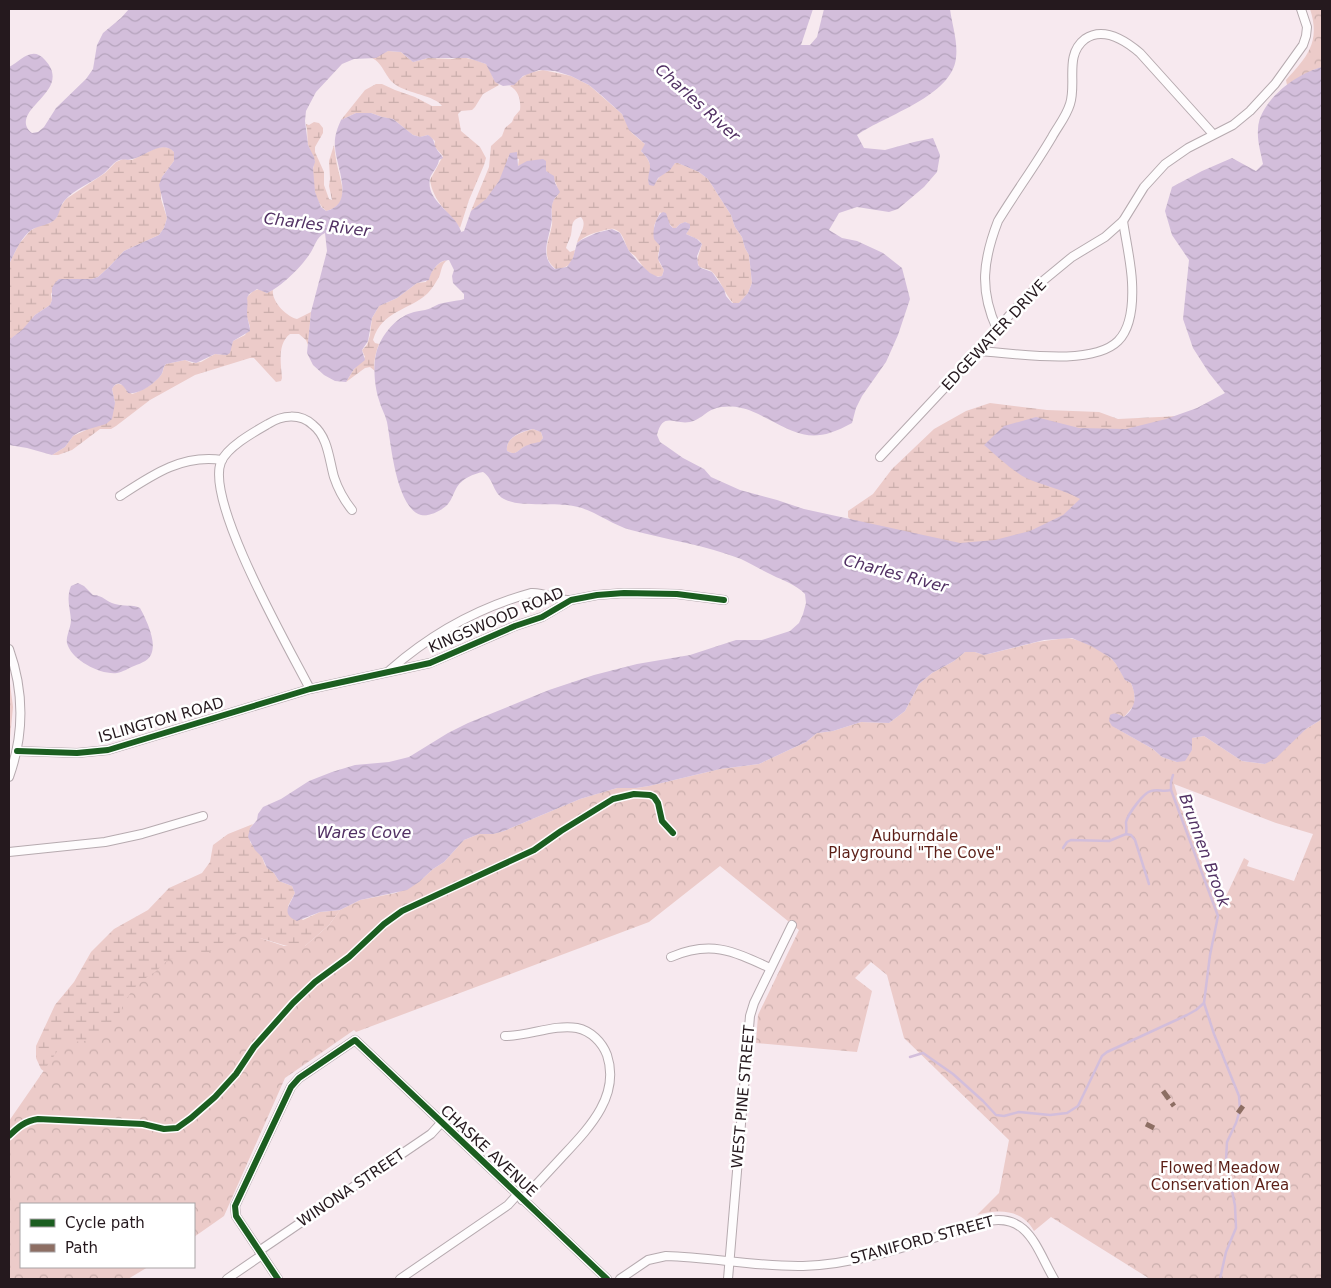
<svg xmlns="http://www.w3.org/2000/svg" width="1331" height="1288" viewBox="0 0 1331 1288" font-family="'DejaVu Sans',sans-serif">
<defs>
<pattern id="wetland-marsh" width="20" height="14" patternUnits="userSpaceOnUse" patternTransform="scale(1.25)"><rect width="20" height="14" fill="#eccbc9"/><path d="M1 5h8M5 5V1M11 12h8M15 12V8" fill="none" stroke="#caaeac"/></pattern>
<pattern id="park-crowns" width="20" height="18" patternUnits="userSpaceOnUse" patternTransform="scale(1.25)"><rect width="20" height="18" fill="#eccbc9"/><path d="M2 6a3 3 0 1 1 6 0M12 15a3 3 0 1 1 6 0" fill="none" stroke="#caaeac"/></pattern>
<pattern id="water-waves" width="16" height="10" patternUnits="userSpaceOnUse" patternTransform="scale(1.25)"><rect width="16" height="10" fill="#d3bedb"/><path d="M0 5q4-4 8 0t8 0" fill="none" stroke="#b5a3bc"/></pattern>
</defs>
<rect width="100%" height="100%" fill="#f7e9ef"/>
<g fill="url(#wetland-marsh)">
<path d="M388,51L401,52L413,62L428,58L452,59L462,57L475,60L486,64L489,67L493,78L499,85L483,94L475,107L472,110L461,111L458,114L461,131L480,147L486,158L484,165L469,200L460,228C448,212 433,201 430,180L443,156L434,146L435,141L428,135L420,137L413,135L393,119L382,117L371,113H356L341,120L365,90L376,84H382L395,90L415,97L432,106H442C436,96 407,93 396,85C385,78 384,64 372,58Z"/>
<path d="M543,70L571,76L589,85L622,114L632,133L646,145L641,151C650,160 654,169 648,181L656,182C659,175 670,170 675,163H678L699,172L708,179L731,215L735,227L742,237L745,248L749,255L752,283L748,293L739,303H733C725,295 720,278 711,271C708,269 703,268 699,267L697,260L702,244L699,240L686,234L690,228L686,222L680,224L676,228H673L660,212L654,226V235L660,246L658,255L659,262L664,270L662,276C650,280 641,263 635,256C633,254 630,253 629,251C624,243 624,232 614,229C609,228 603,231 598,232C590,234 583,237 577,243C579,234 588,225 581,217C570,220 573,226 571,235C570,239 567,243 566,248L570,252L575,250C573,263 569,268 556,269C540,257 549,241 552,225C553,214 548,203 558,195C559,186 553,176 546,171L545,167C532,161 532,160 518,166L519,159L508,157C507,171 493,195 482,204C478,207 475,208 471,211L489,167L491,146L502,136L505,128L512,122L514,117L520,110C521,101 519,91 510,86L528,73Z"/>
<path d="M314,122L319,123L323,128V133L315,147V152L324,172V185L329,199L332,200L329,186L330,179L329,161L334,145C335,153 336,161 338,169C342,186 350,205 326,211C315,202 312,184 313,171C313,166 315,163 314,159C313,154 309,150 308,144C307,138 308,131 306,124L309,125Z"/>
<path d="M164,147L170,148L174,152V161L162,177L161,199L167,218L164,228L159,235L124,251L109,267L98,277L92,279H59L51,294L52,300L50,305L35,315L23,330L9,340V264L19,244L30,231L40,225L50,223L57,217L59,209L66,199L105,173L116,162L123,159L132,160L156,148Z"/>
<path d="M447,260C441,265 442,270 439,277C436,282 432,289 428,293C409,311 382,310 373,340L375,343L379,344C376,352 373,362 375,371L370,367L365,368L346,382L354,369L365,357L362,350L367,345L370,335L372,318L379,306L397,298L417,283L426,282C431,273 436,262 447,260Z"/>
<path d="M259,289L267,293L273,290C271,301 287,317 297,319L311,312L308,345L306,340L299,334H290C277,344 281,364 282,378L281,381L276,382L254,358H250L195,375L150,400L116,426L111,429H100L72,450L58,455H52L65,447L73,436L86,430L115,403L112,389C115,383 119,383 125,386L126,390L132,394C142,391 154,384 161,375C164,372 162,368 166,364L185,360L192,363L201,362L215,354L227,355L233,341L245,335L250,327L247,317L246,298L253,291Z"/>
<path d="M990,403L1047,410L1099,412L1118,419L1180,416L1054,532L958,548L852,521L848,517V511L873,494L892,469L934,429L966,411Z"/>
<path d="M253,824L250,828V842L262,857L265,865L274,873L279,881L292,886L295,893L288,906L303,920L320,912L340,910L329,925L305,946C287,950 274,940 257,938L49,1075L41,1069L36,1058V1046L55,1005L74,982L91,952L114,929L148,910L169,888L202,873L210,862L213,845L228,834Z"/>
</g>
<g fill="url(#park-crowns)" fill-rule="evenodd">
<path d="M1310,9H1322V67L1313,70L1287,85L1286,80C1307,57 1321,42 1310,9Z"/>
<path d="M533,429L541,432L543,438L540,443C535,444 529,445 524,447C517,451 516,456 507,451C505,437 522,432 533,429Z"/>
<path d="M1066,638C1083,639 1107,651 1117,665C1122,673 1123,679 1131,683L1134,691L1135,704L1124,717L1118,714L1116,728L1153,749L1162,757L1177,762L1192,750V738L1204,736L1242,761L1265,764L1306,729L1322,719V1279H1150L1051,1217L1034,1231C1022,1209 998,1209 977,1215L999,1193L1009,1140L904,1038L887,975L871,962L855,978L872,991L857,1052L756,1043L758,1015L799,930L720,866L649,922L356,1032L354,1030L285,1078L224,1216L194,1237V1204H21V1267H148L128,1279H9V1121L67,1037L70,1041L82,1042L108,1031L114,1025L125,1001L134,988L144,979L155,972L167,961L179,955L192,953H206L216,949L228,938L236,934H248L284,946H305L329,925L340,910L360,900L396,893L419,882L433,869L444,862L464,840L479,834H493L504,831L580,799L617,788H636L649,786L720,769L759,764L806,742L817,733L833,731L861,722L889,723L905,711L919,684L932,673L954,661L965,652H975L984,655L1037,642ZM1174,784L1276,823L1313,834L1294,881L1247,866L1249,861L1244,858L1220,909L1185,819Z"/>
<path d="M9,676L13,707L9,749Z"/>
</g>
<g fill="url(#water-waves)" fill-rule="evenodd">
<path d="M129,9H813L801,45H810L817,37L824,9H950C952,25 958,41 956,58C952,96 886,115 857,135L864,148L885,150L914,142L933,138L940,155L937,172L924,187L898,209L889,212L857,207L839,213L829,230L842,238L857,241L883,253L902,268L910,299L898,335L886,362L862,396L856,408L852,423C814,444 801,436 766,418C758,414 749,409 741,408C733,406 722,406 714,409C705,412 700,420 690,422C674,425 663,411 657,435L660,442L666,446L683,458L704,469L711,477L740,490L777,500L804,509L960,543L995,540L1030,531L1063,515L1080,499C1064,490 1045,486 1028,479C1012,471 997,456 984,445L1004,426L1036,417L1079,428L1126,429L1166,419L1197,408L1225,393L1209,373L1193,348L1183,319L1189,260L1172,235L1165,211L1172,187L1202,171L1232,158L1256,171L1263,164C1261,153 1257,141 1258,129C1259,101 1297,73 1322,67V719L1306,729L1276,758L1265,764L1242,761L1204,736L1192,738V750L1185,761L1177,762L1162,757L1153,749L1112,726L1109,721L1110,715C1116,712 1118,714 1124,717C1136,707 1137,697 1131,683L1125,680L1116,664L1111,658L1091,646L1072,638L1044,640L984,655L975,652H965L954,661L932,673L919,684L905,711L889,723L861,722L833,731L817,733L806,742L759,764L720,769L649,786L636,788H617L580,799L504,831L493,834H479L464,840L444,862L433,869L419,882L407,890L360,900L340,910L320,912L297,921C280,914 290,905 295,893L292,886L279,881L274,873L267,868L262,857L255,850L248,837L250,828L257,820L258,814L263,807L281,799L309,781L332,772L355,765L389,762L409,757L448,733L468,723L549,690L594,675L637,664L690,655L736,640H762L790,631L799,623L803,614L806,603L805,594C795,584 784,581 772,575C761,570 752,564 741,559C705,545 668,540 631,530C612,525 597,512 578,507C557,501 523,508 506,500C492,494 495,480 483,472C473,474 463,478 457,487C454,492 452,499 448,504C443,510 429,517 421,515C396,508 391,443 387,422C385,414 381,408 379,400C374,386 372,359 379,345C385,331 398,316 414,312C417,311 421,311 425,310C430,309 434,306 439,304C446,302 454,301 461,300L464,299V294L453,283L452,276L454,270L449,260C438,260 431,271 429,280L417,283L397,298L379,306L372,318L368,341L362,350L365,360L354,369L346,382L335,381L324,375L313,365L307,353L311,312L327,251L325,233C316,237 315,247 309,255C301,267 281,287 267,293L257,289L249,294L247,298C248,304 247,308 247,314C247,320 250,325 250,331L233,341L230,353L227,355L215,354L196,363L185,360L166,364C162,368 164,371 161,375C154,384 139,395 128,393C124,386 118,378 112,389L115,403L112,419L106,424L79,432L73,436L65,447L52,455L27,448L9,445V340L22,330L35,315L50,305L52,300V288L55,283L59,279H92L98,277L109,267L124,251L159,235L164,228L167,218L159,185L162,177L174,161V152C162,139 146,156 132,159C127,161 123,158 117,161C112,164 108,170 103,174C91,183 75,189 65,200C60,205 60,212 57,217C51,226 37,225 30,231C20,239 15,253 9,264V67C21,61 32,45 45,60C69,86 29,102 26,120C25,126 28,130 32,133L38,132L44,127L56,108L86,79L93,69L97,45L103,33L121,18ZM388,51L401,52L413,62L428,58H468L486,64L495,82L503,86L514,85L523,76L539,70L555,71L571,76L589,85L601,95L622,114L629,130L645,144L641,151C658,168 645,170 649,185L654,186L658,178L670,170L675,163H678L699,172L708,179L731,215L735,227L742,237L745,248L749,255L752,283L748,293L739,303H732L726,296L724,289L712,272L701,268L698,265L697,256L702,244L697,239L686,234L690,228V224L685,222L680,224L676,228H673L670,225L666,213L663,212C656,215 652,231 654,239C655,241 658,243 660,246L658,259L664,270L662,276L658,277L650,273L638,262L629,251L620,233L612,229L596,233L581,240L577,243L573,258L567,267L555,269C540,257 548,241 551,225C553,218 550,209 553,202C554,198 557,196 560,192L555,183L554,176L546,171V161L543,159L527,161L518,166L517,152L510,153L499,181L486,199L471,211L464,231L461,232C457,213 425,202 430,178C432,172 438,167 439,160L443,158C441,154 438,152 436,148C433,142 435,139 428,135L420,137L413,135L393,119L382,117L371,113H356L341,120C337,129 334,137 335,147C336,167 356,204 326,211L321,207L315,192L313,168L315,162L314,157L308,145L305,121L306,111L316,92L342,64L354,59L376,58ZM533,429L541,432L543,438L540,442C536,443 532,443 528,445C518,448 518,457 507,451C505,437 522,431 533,429Z"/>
<path d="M78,583L84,586L93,595C103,595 106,602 115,604C124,607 132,604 140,608C146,619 156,640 152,652C150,660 142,663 134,666C129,668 123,672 117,673C101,675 74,661 68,646C64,638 71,629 71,620C70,607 66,598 71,586Z"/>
</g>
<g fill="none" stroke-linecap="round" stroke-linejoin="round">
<g stroke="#d3bedb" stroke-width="2.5">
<path d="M1173,775L1171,782V790L1218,916L1210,955L1204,1003L1214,1034L1239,1096L1240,1110L1236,1123L1227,1142L1226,1160L1235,1206L1236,1228L1226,1252L1220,1279"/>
<path d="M1126,834L1131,835L1135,840L1149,884"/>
<path d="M1063,848L1067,842L1071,840L1109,841L1126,834C1127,830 1126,825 1126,822C1128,814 1144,792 1151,791C1158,789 1163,792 1171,790"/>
<path d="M910,1057L923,1053L953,1074L983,1101L996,1115L1004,1116L1019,1112L1050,1115L1067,1113L1078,1106L1102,1056L1107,1052L1187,1015L1196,1010L1204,1003"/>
</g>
<g stroke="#b6aaaf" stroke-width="10">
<g id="minor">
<path d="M997,329C979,290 983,260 998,221C1015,193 1035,166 1052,137C1058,126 1066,117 1070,104C1077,83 1064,55 1085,39C1104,26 1126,41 1140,53L1213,134"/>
<path d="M979,351C1014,353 1092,367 1118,341C1132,327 1133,301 1132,282C1131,262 1126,241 1123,221"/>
<path d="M880,457L979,351L1013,311L1044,280L1072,257L1105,237L1123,221L1144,187L1165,164L1188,148L1233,125L1250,111L1275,84L1303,45L1306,36L1307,27L1301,9"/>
<path d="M120,496C152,475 182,454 222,460"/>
<path d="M9,649C24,691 24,735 9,777"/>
<path d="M390,670C431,634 477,608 531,593C545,592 555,600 568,600"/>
<path d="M310,689C289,648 205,502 221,462C227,447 254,432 268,424C282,415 300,413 313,425C328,437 329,459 334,477C338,489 344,500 352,510"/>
<path d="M17,751L77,753L108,750L310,689L430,663L515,626L542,617L571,600L597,595L624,593L677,594L724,600"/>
<path d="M9,852L105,842L142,834L203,816"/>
<path d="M671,957C711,940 733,951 770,968"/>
<path d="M505,1036C528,1036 555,1024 577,1028C591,1031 602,1042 607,1055C621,1097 587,1130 561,1158C548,1172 535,1186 522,1200"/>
<path d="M259,1251L431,1134L441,1123"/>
<path d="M227,1279L262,1255"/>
<path d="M278,1279L236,1216L235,1206L291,1087L299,1078L355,1040L607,1279"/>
<path d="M400,1279L508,1205L517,1195"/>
<path d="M620,1279L648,1260L666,1256C711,1257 757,1267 803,1266C865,1264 925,1240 984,1222C1028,1211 1036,1248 1054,1279"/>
<path d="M728,1279L750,1016L754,1003L792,925"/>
</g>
</g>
<use href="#minor" stroke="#fefcfd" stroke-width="8"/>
<g stroke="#8d6e63" stroke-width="5" stroke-dasharray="10 5" stroke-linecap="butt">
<path d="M1163,1091L1174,1106"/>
<path d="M1238,1113L1243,1106"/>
<path d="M1146,1124L1154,1128"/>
</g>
<g stroke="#fff" stroke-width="9">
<g id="cycleway">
<path d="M17,751L77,753L108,750L310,689L430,663L515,626L542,617L571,600L597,595L624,593L677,594L724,600"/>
<path d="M9,1136C18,1127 25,1121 38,1119L143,1124L164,1129L177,1128L191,1118L215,1097L236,1074L254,1047L293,1003L315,982L349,957L384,924L402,911L534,850L561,831L613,799L634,794L650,795L654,797L658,803L662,821L673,833"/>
<path d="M278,1279L236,1216L235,1206L291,1087L299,1078L355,1040L607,1279"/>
</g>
</g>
<use href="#cycleway" stroke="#1b5e20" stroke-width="6"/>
</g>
<g text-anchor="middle" stroke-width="5" stroke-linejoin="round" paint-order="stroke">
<g font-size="15" fill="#25191e" stroke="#fff">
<text transform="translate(994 335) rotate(-47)" y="5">EDGEWATER DRIVE</text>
<text transform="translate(496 620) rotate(-23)" y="5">KINGSWOOD ROAD</text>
<text transform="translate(161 720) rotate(-16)" y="5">ISLINGTON ROAD</text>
<text transform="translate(743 1097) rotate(-85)" y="5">WEST PINE STREET</text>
<text transform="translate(489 1151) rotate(43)" y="5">CHASKE AVENUE</text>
<text transform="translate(351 1188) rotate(-34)" y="5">WINONA STREET</text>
<text transform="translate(922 1240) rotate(-15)" y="5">STANIFORD STREET</text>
</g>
<g font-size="15" fill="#5c1f17" stroke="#fff">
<text x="915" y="841">Auburndale<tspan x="915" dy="17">Playground "The Cove"</tspan></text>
<text x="1220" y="1173">Flowed Meadow<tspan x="1220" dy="17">Conservation Area</tspan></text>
</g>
<g font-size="16" font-style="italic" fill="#513063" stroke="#fff">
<text transform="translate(698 102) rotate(42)" y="6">Charles River</text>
<text transform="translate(317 224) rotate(7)" y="6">Charles River</text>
<text transform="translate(896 573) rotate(15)" y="6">Charles River</text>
<text x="364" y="838">Wares Cove</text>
<text transform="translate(1205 850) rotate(70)" y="6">Brunnen Brook</text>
</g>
</g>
<rect width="1331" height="1288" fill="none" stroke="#25191e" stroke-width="20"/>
<rect x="20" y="1203" width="175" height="65" fill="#ffffff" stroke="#a8a3a5"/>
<rect x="30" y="1219" width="25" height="8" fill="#1b5e20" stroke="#a8a3a5"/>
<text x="65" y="1228" font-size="15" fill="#25191e">Cycle path</text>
<rect x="30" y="1244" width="25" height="8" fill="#8d6e63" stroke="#a8a3a5"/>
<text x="65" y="1253" font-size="15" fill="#25191e">Path</text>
</svg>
